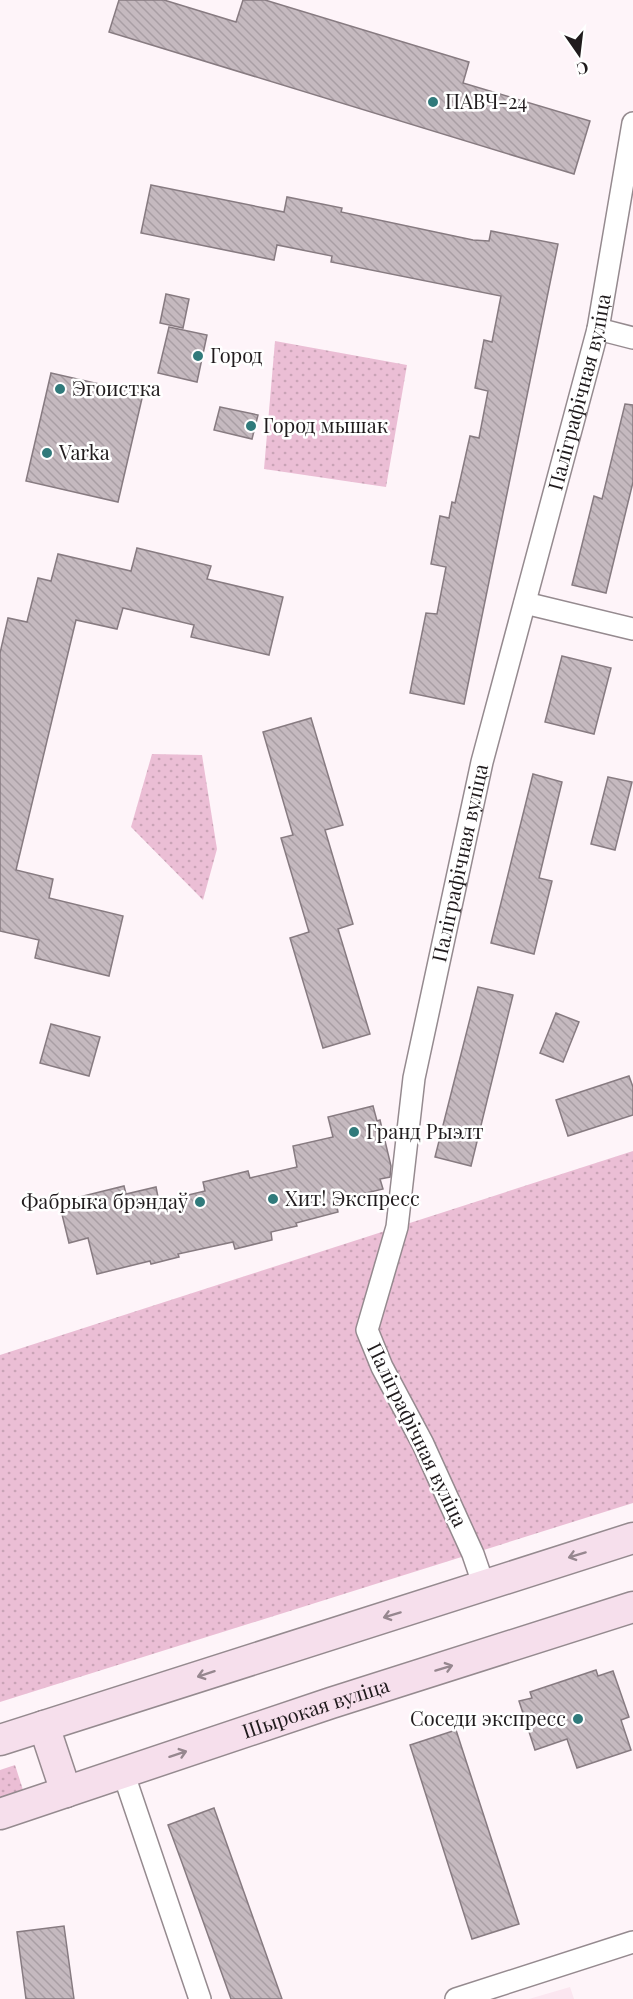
<svg xmlns="http://www.w3.org/2000/svg" width="633" height="1999" viewBox="0 0 633 1999" font-family="'Playfair Display',serif">
<defs>
<pattern id="grass-dots" width="8" height="8" patternUnits="userSpaceOnUse" patternTransform="scale(1.5)"><rect width="8" height="8" fill="#ebbed5"/><path d="M2 2h.1M6 6h.1" fill="none" stroke="#c9a3b6" stroke-width="1.8" stroke-linecap="round"/></pattern>
<pattern id="building-back-hatch" width="6" height="6" patternUnits="userSpaceOnUse" patternTransform="scale(1.5)"><rect width="6" height="6" fill="#c5b9bf"/><path d="M-1 5l2 2M0 0l6 6M5-1l2 2" fill="none" stroke="#a99ea4"/></pattern>
</defs>
<rect width="100%" height="100%" fill="#fef4f9"/>
<path fill="#fbe6f0" d="M570,1987L574,1999H529Z"/>
<g fill="url(#grass-dots)">
<path d="M275,341L407,365L386,487L264,469Z"/>
<path d="M152,754L202,755L217,849L203,900L131,827Z"/>
<path d="M633,1151V1503L0,1702V1355Z"/>
<path d="M15,1765L24,1793L0,1801V1770Z"/>
</g>
<g fill="url(#building-back-hatch)" stroke="#877b81" stroke-width="1.5">
<path d="M119,0H164L236,22L243,0H265L469,62L463,83L590,121L574,174L109,32Z"/>
<path d="M151,185L284,212L287,197L342,208L341,212L473,240L489,241L491,231L558,244L464,704L410,693L426,613L437,614L446,567L431,564L440,516L449,518L452,502L455,503L470,436L479,438L488,391L475,388L484,340L492,342L501,296L331,262L332,256L277,245L274,260L141,233Z"/>
<path d="M166,294L189,299L183,328L160,323Z"/>
<path d="M169,327L207,335L197,382L158,373Z"/>
<path d="M51,373L143,394L118,502L26,481Z"/>
<path d="M625,404L633,405V482L606,593L572,585L594,496L602,499Z"/>
<path d="M220,407L258,415L252,439L214,430Z"/>
<path d="M137,548L211,566L207,579L283,597L269,655L191,637L194,625L123,608L117,629L76,620L16,870L53,879L49,898L123,916L109,976L35,958L39,940L0,931V653L8,618L27,622L38,578L51,581L58,554L131,571Z"/>
<path d="M562,656L611,668L594,734L545,722Z"/>
<path d="M311,718L343,825L325,830L353,924L338,929L370,1034L323,1048L290,938L309,932L281,838L293,835L263,732Z"/>
<path d="M533,774L562,782L539,878L552,881L534,954L491,943Z"/>
<path d="M608,777L632,782L615,850L591,844Z"/>
<path d="M478,987L513,995L471,1166L435,1157Z"/>
<path d="M556,1013L579,1022L563,1062L540,1053Z"/>
<path d="M51,1024L100,1037L89,1076L40,1063Z"/>
<path d="M629,1076L633,1087V1115L568,1136L556,1100Z"/>
<path d="M373,1106L377,1121L380,1120L391,1166L390,1177L380,1179L383,1189L349,1197L351,1204L337,1207L338,1212L296,1223L297,1226L271,1232L272,1240L235,1249L233,1242L178,1254L179,1257L151,1264L150,1261L97,1274L88,1238L69,1243L59,1202L124,1186L126,1194L156,1187L159,1202L205,1191L203,1182L248,1171L250,1178L297,1167L293,1146L333,1137L328,1117Z"/>
<path d="M596,1670L598,1676L613,1671L629,1717L621,1720L631,1750L577,1768L567,1739L535,1750L519,1701L532,1698L530,1692Z"/>
<path d="M456,1730L519,1924L472,1939L410,1745Z"/>
<path d="M214,1808L282,1999H231L181,1860L168,1825Z"/>
<path d="M64,1926L74,1999H26L17,1932Z"/>
</g>
<g fill="none" stroke-linecap="round" stroke-linejoin="round">
<g stroke="#958a8f" stroke-width="24">
<g id="minor">
<path d="M598,329L633,338"/>
<path d="M525,603L633,629"/>
<path id="s1" d="M484,1586L473,1554L423,1444L382,1367L367,1330L397,1227L414,1078L482,762L598,329L633,123"/>
<path d="M123,1772L200,1999"/>
<path d="M456,1999L633,1942"/>
</g>
</g>
<g stroke="#958a8f" stroke-width="33">
<g id="secondary">
<path d="M44,1726L66,1792"/>
<path d="M0,1740L633,1538"/>
<path id="s2" d="M0,1814L331,1703L633,1607"/>
</g>
</g>
<use href="#minor" stroke="#fff" stroke-width="21"/>
<use href="#secondary" stroke="#f6dfec" stroke-width="30"/>
</g>
<defs><path id="oneway-shaft" d="M-6 0H5M1.5-3L5.5 0L1.5 3" fill="none" stroke-width="1.6" stroke-linecap="round" stroke-linejoin="round" transform="scale(1.5)"/></defs>
<g stroke="#96878f">
<use href="#oneway-shaft" transform="translate(577 1555) rotate(163)"/>
<use href="#oneway-shaft" transform="translate(392 1615) rotate(163)"/>
<use href="#oneway-shaft" transform="translate(444 1668) rotate(-17)"/>
<use href="#oneway-shaft" transform="translate(206 1674) rotate(162)"/>
<use href="#oneway-shaft" transform="translate(178 1754) rotate(-18)"/>
</g>
<g fill="#307a7b" stroke="#fff" stroke-width="2">
<circle cx="433" cy="102" r="6"/>
<circle cx="198" cy="356" r="6"/>
<circle cx="60" cy="389" r="6"/>
<circle cx="251" cy="426" r="6"/>
<circle cx="47" cy="453" r="6"/>
<circle cx="354" cy="1132" r="6"/>
<circle cx="273" cy="1199" r="6"/>
<circle cx="200" cy="1202" r="6"/>
<circle cx="578" cy="1719" r="6"/>
</g>
<g text-anchor="middle" stroke-width="5" stroke-linejoin="round" paint-order="stroke">
<g font-size="20" fill="#201b1d" stroke="#fff" text-anchor="start">
<text x="445" y="109">ПАВЧ-24</text>
<text x="210" y="363">Город</text>
<text x="72" y="396">Эгоистка</text>
<text x="263" y="433">Город мышак</text>
<text x="59" y="460">Varka</text>
<text x="366" y="1139">Гранд Рыэлт</text>
<text x="285" y="1206">Хит! Экспресс</text>
<text x="188" y="1209" text-anchor="end">Фабрыка брэндаў</text>
<text x="566" y="1726" text-anchor="end">Соседи экспресс</text>
</g>
<g font-size="20" fill="#201b1d" stroke="#fff">
<text dy="7" stroke="none"><textPath href="#s1" startOffset="1245">Паліграфічная вуліца</textPath></text>
<text dy="7" stroke="none"><textPath href="#s1" startOffset="759">Паліграфічная вуліца</textPath></text>
<text transform="translate(417 1435) rotate(64)" y="7">Паліграфічная вуліца</text>
<text dy="7" stroke="none"><textPath href="#s2" startOffset="333">Шырокая вуліца</textPath></text>
</g>
</g>
<g transform="translate(579 54) rotate(166)" stroke="#ffffff" stroke-width="4.5" paint-order="stroke">
<path d="M0-4.5L10 22L0 15L-10 22Z" fill="#201b1d"/>
<text y="-9" font-size="16" font-weight="bold" text-anchor="middle" fill="#201b1d">С</text>
</g>
</svg>
